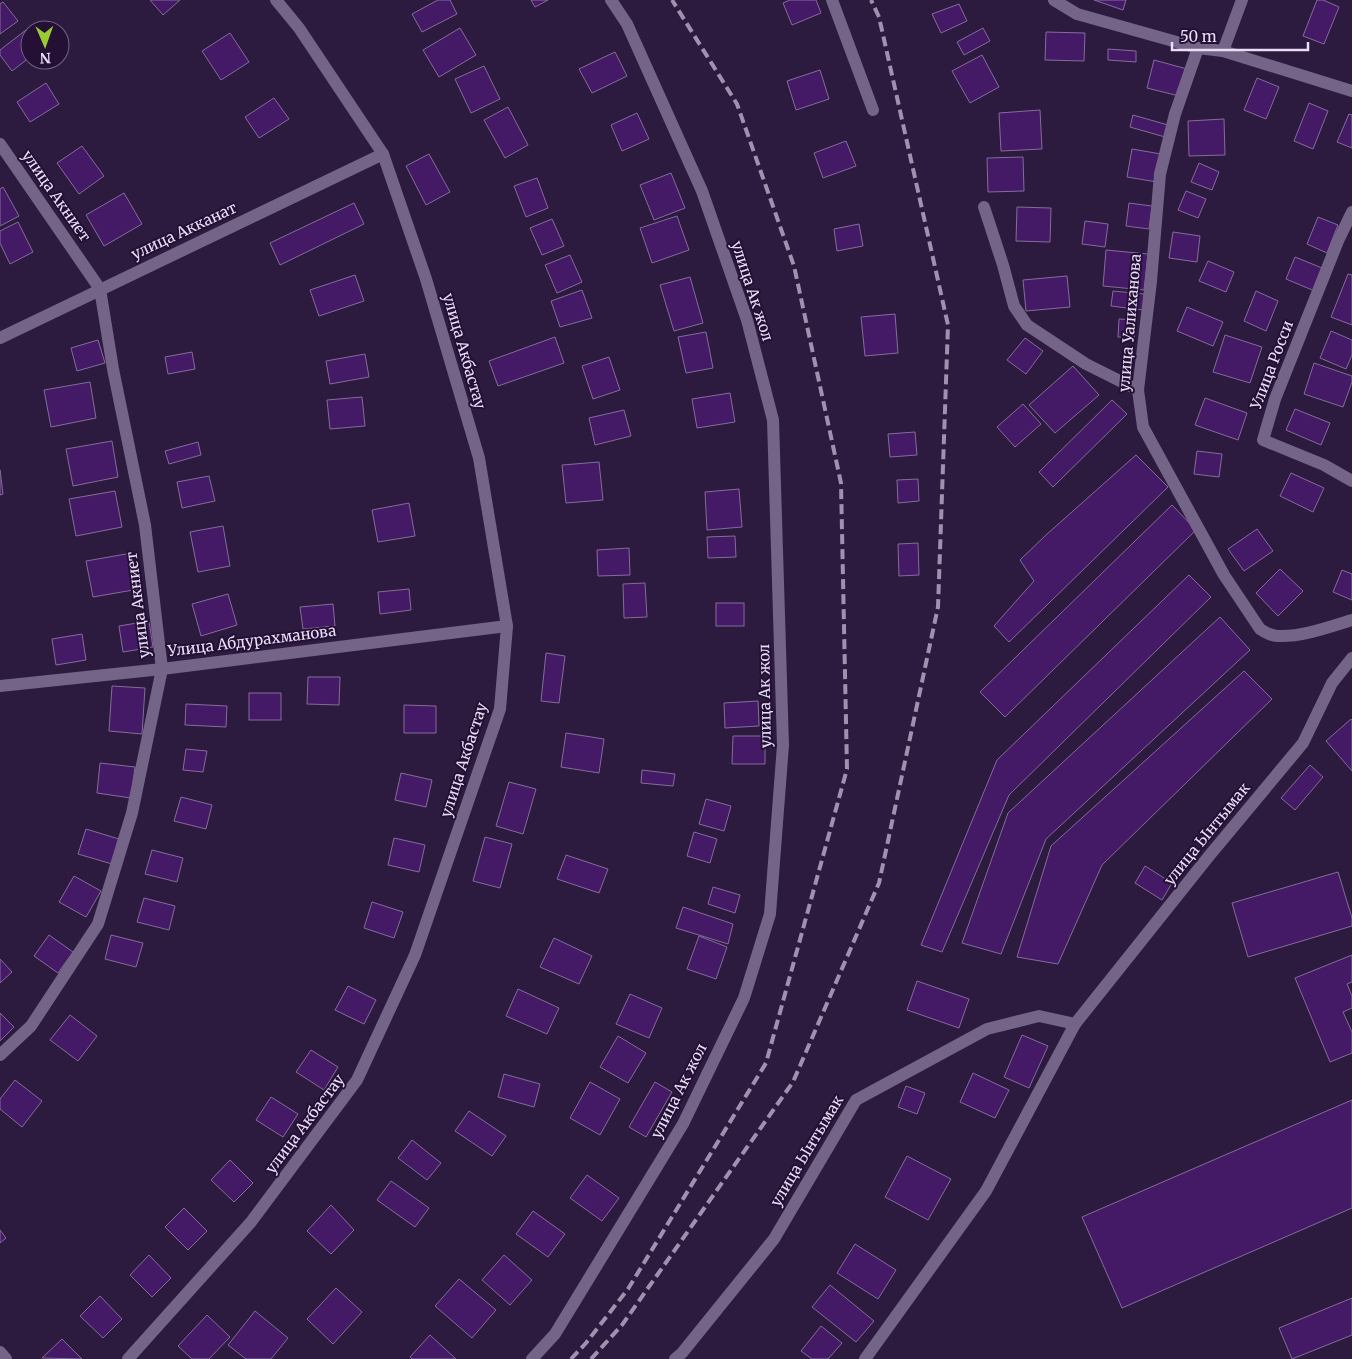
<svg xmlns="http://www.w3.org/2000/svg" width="1352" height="1359" viewBox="0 0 1352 1359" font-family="Merriweather,serif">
<rect width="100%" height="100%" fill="#2d1a3f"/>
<g fill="#441a66" stroke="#826d99">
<path d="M150,0H180L163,15Z"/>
<path d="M438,0H450L457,14L422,32L412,14Z"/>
<path d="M531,0H548L535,7Z"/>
<path d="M790,0H816L821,13L792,25L783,3Z"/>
<path d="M1094,0H1126L1123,10Z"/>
<path d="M1317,0H1323L1339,7L1324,44L1303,36Z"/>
<path d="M3,2L18,21L0,34V4Z"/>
<path d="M959,4L967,21L941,33L932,14Z"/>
<path d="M460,28L476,55L439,77L423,50Z"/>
<path d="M983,28L990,41L964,55L957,42Z"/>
<path d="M26,30L30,36V57L12,71L0,55V50Z"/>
<path d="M1046,32L1085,33L1084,61L1045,60Z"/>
<path d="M230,33L249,62L221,80L202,51Z"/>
<path d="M1108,49L1136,51V62L1108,60Z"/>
<path d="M615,52L627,76L592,93L579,69Z"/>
<path d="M982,55L999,87L970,103L952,71Z"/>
<path d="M1154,60L1187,69L1179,96L1147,88Z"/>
<path d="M484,66L500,99L471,113L455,79Z"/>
<path d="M820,70L829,99L796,110L787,81Z"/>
<path d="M1257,78L1279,87L1266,119L1244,110Z"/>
<path d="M46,83L59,104L30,122L17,102Z"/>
<path d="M274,98L289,119L259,138L245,117Z"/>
<path d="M1309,103L1328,111L1313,149L1294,141Z"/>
<path d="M508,107L528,145L505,158L484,120Z"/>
<path d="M1040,110L1042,149L1001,151L999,113Z"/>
<path d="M637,113L649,139L622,151L611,125Z"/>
<path d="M1349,114L1352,115V148L1337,142Z"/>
<path d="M1133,115L1168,125L1165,137L1130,127Z"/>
<path d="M1224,119L1225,155L1189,156L1188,121Z"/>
<path d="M846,141L856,166L823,178L814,153Z"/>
<path d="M82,146L104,176L79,194L57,163Z"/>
<path d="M1132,149L1161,154L1157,182L1127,177Z"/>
<path d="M429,154L450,192L426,205L406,166Z"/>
<path d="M1023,157L1024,191L988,192L987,158Z"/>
<path d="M1199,163L1219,172L1212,190L1191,182Z"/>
<path d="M671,173L685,208L654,220L640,185Z"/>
<path d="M537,178L548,208L526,217L514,186Z"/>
<path d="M3,187L19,216L0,226V189Z"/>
<path d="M1186,191L1206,199L1198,218L1178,210Z"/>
<path d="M124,193L142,224L104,246L86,215Z"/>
<path d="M354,203L364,224L280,265L270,243Z"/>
<path d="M1129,203L1152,206L1149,229L1126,226Z"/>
<path d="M1017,207L1051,208L1050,242L1016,241Z"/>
<path d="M677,216L689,250L652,263L640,228Z"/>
<path d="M1318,217L1338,225L1327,253L1307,244Z"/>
<path d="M552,219L564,246L542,255L530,228Z"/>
<path d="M1085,221L1108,224L1105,247L1082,244Z"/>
<path d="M18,222L33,252L10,264L0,243V231Z"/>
<path d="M859,224L863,246L837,251L834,229Z"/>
<path d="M1173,232L1200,236L1197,262L1169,258Z"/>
<path d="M1106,250L1148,254L1144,290L1103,286Z"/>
<path d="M570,255L582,282L557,293L545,265Z"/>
<path d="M1295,257L1327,270L1317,292L1286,279Z"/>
<path d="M1208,261L1234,272L1226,292L1199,281Z"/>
<path d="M1348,274L1352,275V325L1331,317Z"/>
<path d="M355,275L364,301L319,316L310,290Z"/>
<path d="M1067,276L1070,307L1026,311L1023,280Z"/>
<path d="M690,277L703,323L674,331L660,285Z"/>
<path d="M582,290L592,318L560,327L551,301Z"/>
<path d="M1113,291L1144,294L1143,310L1111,306Z"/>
<path d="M1256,291L1278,301L1266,331L1244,321Z"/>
<path d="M1187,307L1223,322L1213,346L1177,331Z"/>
<path d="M895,314L898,353L865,356L861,317Z"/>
<path d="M1119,319L1136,320L1134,338L1118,337Z"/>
<path d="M1331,331L1352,340V355L1346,369L1320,358Z"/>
<path d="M706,332L713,368L686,373L678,337Z"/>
<path d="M1225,335L1262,347L1250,383L1213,372Z"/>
<path d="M555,337L564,363L498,386L489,361Z"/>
<path d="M1025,338L1043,351L1026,374L1007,360Z"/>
<path d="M98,340L105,363L77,371L71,348Z"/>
<path d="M192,352L195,369L168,374L165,357Z"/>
<path d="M365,354L369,377L330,384L326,361Z"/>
<path d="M609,357L620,390L593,399L582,366Z"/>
<path d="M1314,363L1352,376V382L1343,407L1304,394Z"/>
<path d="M1073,366L1099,395L1055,433L1029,405Z"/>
<path d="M90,382L96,418L51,427L44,390Z"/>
<path d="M730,393L735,422L697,428L692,399Z"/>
<path d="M362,397L365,426L330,429L327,400Z"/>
<path d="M1205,398L1247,413L1238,440L1195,425Z"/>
<path d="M1112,400L1127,414L1053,487L1039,472Z"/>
<path d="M1023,404L1041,424L1015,447L997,427Z"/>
<path d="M1295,409L1330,423L1321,445L1286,430Z"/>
<path d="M624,410L631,436L595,445L589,418Z"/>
<path d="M915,432L917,455L890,457L888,434Z"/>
<path d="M112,441L118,477L73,486L66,449Z"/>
<path d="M198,442L201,455L169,464L165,451Z"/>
<path d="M1197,451L1222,454L1219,477L1194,474Z"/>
<path d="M1136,455L1168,487L1009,642L994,626L1034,581L1020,560L1046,535Z"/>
<path d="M599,462L603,500L566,503L562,465Z"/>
<path d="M0,470L3,494L0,495Z"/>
<path d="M1291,473L1324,488L1313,512L1280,496Z"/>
<path d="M209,476L215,501L182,508L177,482Z"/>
<path d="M918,479L919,501L898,503L897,480Z"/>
<path d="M739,489L742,527L707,530L705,492Z"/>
<path d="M115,491L122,527L76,536L69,499Z"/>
<path d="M409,503L415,536L378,542L372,510Z"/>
<path d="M1172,505L1196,530L1005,717L980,692Z"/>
<path d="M223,526L230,566L198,572L190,532Z"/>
<path d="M1257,529L1273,551L1244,571L1228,549Z"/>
<path d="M735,536L736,557L708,558L707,537Z"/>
<path d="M918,543L919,575L899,576L898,544Z"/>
<path d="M629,548L630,575L598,576L597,550Z"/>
<path d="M132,553L139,589L93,597L86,561Z"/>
<path d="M1280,569L1303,591L1278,616L1256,593Z"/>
<path d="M1342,570L1352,574V600L1333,592Z"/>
<path d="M1189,575L1211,597L1009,795L942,952L921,945L997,760Z"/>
<path d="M645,583L647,617L624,618L623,584Z"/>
<path d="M409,589L411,610L380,614L378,592Z"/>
<path d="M228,594L237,625L201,636L192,604Z"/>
<rect x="716" y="603" width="28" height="23"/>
<path d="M333,604L335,626L303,629L300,607Z"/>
<path d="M1220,617L1250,650L1046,839L1001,954L962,943L1008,813Z"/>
<path d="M149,621L153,647L123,652L119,626Z"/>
<path d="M82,634L86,660L56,665L52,639Z"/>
<path d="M546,653L565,656L559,703L541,701Z"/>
<path d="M1244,671L1272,699L1102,865L1058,964L1017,957L1051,846Z"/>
<path d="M308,677H340L339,705L307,704Z"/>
<path d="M112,686L145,688L142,734L109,731Z"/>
<rect x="249" y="693" width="32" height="27"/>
<path d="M758,701L759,726L725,728L724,703Z"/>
<path d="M186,704L227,706L226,727L185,725Z"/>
<path d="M404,705L436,706V733H404Z"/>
<path d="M1351,719L1352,720V771L1326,741Z"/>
<path d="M566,733L604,739L599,773L561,767Z"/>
<path d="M733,736H765V764H732Z"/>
<path d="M186,749L207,751L203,772L183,770Z"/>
<path d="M100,763L135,767L131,798L97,793Z"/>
<path d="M1310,765L1323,777L1295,810L1281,798Z"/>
<path d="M642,770L675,774L673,786L641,783Z"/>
<path d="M401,773L432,780L426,807L395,800Z"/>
<path d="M509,782L536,789L523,834L496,826Z"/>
<path d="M181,797L212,805L206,829L174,821Z"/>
<path d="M706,799L731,806L724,831L699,824Z"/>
<path d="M86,829L119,839L112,864L78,854Z"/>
<path d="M694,832L717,839L710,863L687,856Z"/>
<path d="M485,837L512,844L500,888L473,881Z"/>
<path d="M394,838L425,845L419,872L388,865Z"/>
<path d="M152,850L183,858L177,882L145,874Z"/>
<path d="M566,855L608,869L599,893L557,879Z"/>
<path d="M1145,866L1172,883L1162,900L1135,883Z"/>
<path d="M1338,872L1352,918V926L1248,957L1232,903Z"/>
<path d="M74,876L101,891L86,917L59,902Z"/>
<path d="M713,887L740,895L735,913L708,904Z"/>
<path d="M144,898L175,906L169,930L137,922Z"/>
<path d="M372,902L403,912L394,938L364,928Z"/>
<path d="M683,907L733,924L728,944L676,928Z"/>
<path d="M49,935L73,952L58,973L34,956Z"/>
<path d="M111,935L143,943L136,967L105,959Z"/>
<path d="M699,936L727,947L716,979L687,969Z"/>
<path d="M554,938L592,956L579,984L540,967Z"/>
<path d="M1352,955V982L1347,984L1352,996V1008L1343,1012L1352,1032V1053L1330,1062L1295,978Z"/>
<path d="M0,959L12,972L0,983Z"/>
<path d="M917,981L969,999L959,1028L907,1010Z"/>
<path d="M348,986L376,1000L364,1024L335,1010Z"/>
<path d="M518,989L559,1008L547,1034L506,1016Z"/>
<path d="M630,994L662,1008L649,1038L616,1024Z"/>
<path d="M0,1013L14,1027L0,1041Z"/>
<path d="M70,1015L97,1036L78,1061L50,1040Z"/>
<path d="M1022,1035L1048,1046L1029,1088L1004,1077Z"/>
<path d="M618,1036L646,1053L628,1083L600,1067Z"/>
<path d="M311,1050L338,1067L324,1090L296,1072Z"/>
<path d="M973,1073L1009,1090L995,1118L960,1102Z"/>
<path d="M504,1074L540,1084L534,1107L498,1097Z"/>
<path d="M15,1080L42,1101L22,1127L0,1109V1099Z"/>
<path d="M590,1082L620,1099L600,1135L570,1118Z"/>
<path d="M655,1082L672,1092L646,1137L629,1127Z"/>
<path d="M906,1086L925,1093L917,1114L898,1107Z"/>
<path d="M271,1097L298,1114L283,1137L256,1120Z"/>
<path d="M1352,1100V1208L1122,1308L1082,1217Z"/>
<path d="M469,1111L506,1136L492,1156L455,1131Z"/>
<path d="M412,1140L441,1163L427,1180L398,1158Z"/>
<path d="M907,1156L951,1179L928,1220L885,1197Z"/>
<path d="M230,1160L253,1183L234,1202L211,1180Z"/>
<path d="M587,1175L619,1198L602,1221L570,1198Z"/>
<path d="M391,1181L429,1208L415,1227L377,1200Z"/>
<path d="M331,1205L354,1230L331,1254L307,1231Z"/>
<path d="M184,1208L207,1231L188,1250L165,1227Z"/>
<path d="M533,1211L565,1234L548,1257L516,1234Z"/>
<path d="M0,1230L6,1238L0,1243Z"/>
<path d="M855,1244L896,1270L878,1299L837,1273Z"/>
<path d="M149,1255L171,1278L152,1297L130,1275Z"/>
<path d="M504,1255L532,1280L510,1305L482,1280Z"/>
<path d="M459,1279L496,1310L472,1338L435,1306Z"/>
<path d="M830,1285L874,1321L856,1342L812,1307Z"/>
<path d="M336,1288L362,1312L333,1344L307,1319Z"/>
<path d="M100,1296L122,1319L103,1338L80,1316Z"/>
<path d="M1352,1298V1335L1292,1359L1279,1328Z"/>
<path d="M255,1311L288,1338L271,1359H246L228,1345Z"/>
<path d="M207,1315L230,1337L209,1359H192L178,1346Z"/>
<path d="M821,1326L842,1343L828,1359H812L801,1351Z"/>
<path d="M430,1335L456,1359H412L410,1357Z"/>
<path d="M62,1339L82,1359L42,1358Z"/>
</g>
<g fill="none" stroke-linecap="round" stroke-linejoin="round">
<g stroke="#746487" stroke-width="12">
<path d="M832,0L873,110"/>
<path d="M1054,0L1077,14L1198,48L1223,51L1352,91"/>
<path d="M1198,48L1175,114L1160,174L1151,281L1138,390L1143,427L1224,575L1260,629C1266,633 1271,636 1278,636C1302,637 1329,627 1352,620"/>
<path d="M1223,51L1242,0"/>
<path d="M0,144L100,289L113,369L145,525L162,669L132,813L98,924L31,1026L0,1055"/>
<path d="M984,207L1003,265L1014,306L1027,325L1086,364L1138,390"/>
<path d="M1352,212L1338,241L1275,399L1263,440L1324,465L1352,481"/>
<path d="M0,338L383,154"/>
<path d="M0,686L162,669L507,626"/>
<path d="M0,1352L6,1359"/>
<path d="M128,1359L251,1222L357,1080L415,955L500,709L507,626L479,458L426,279L383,154L299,28L276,0"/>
<path d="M532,1359L555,1334L683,1124L744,998L770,914L783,745L773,420L747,320L702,191L627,24L611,0"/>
<path d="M675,1359L682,1353L774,1239L856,1100L987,1029L1039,1016L1075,1024"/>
<path d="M865,1359L986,1191L1075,1024L1209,856L1303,743L1332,683L1352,658"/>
</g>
<g stroke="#a091af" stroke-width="4" stroke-dasharray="10 5" stroke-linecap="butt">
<path d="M571,1359L586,1343L628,1289L766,1063L847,769L841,483L794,266L737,104L672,0"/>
<path d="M591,1359L622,1325L793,1082L879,883L938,607L948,325L879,17L871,0"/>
</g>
</g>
<g text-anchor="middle" stroke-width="4" stroke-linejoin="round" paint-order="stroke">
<g font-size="15" fill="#e9def7" stroke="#231034">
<text transform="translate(56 196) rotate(55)" y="5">улица Акниет</text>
<text transform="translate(184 231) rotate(-25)" y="5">улица Акканат</text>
<text transform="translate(752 291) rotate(72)" y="5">улица Ак жол</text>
<text transform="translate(1130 323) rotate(-85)" y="5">улица Уалиханова</text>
<text transform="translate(464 351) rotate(74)" y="5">улица Акбастау</text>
<text transform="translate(1272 365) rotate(-69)" y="5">Улица Росси</text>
<text transform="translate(138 605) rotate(-97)" y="5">улица Акниет</text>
<text transform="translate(252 641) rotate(-7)" y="5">Улица Абдурахманова</text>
<text transform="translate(765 696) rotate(-91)" y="5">улица Ак жол</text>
<text transform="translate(464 760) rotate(-72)" y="5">улица Акбастау</text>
<text transform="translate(1207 834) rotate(-51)" y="5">улица Ынтымак</text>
<text transform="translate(679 1091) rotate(-63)" y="5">улица Ак жол</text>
<text transform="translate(305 1124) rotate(-53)" y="5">улица Акбастау</text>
<text transform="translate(807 1151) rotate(-59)" y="5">улица Ынтымак</text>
</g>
</g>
<g transform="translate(45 45) rotate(178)"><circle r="24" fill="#231034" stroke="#726282"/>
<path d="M0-4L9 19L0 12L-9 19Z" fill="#9bcb32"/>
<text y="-8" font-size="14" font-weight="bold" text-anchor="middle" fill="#e9def7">N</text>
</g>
<path d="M1172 42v8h136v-8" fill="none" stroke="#e9def7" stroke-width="2.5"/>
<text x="1180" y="42" font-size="15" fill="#e9def7" stroke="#231034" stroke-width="4" paint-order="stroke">50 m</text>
</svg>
